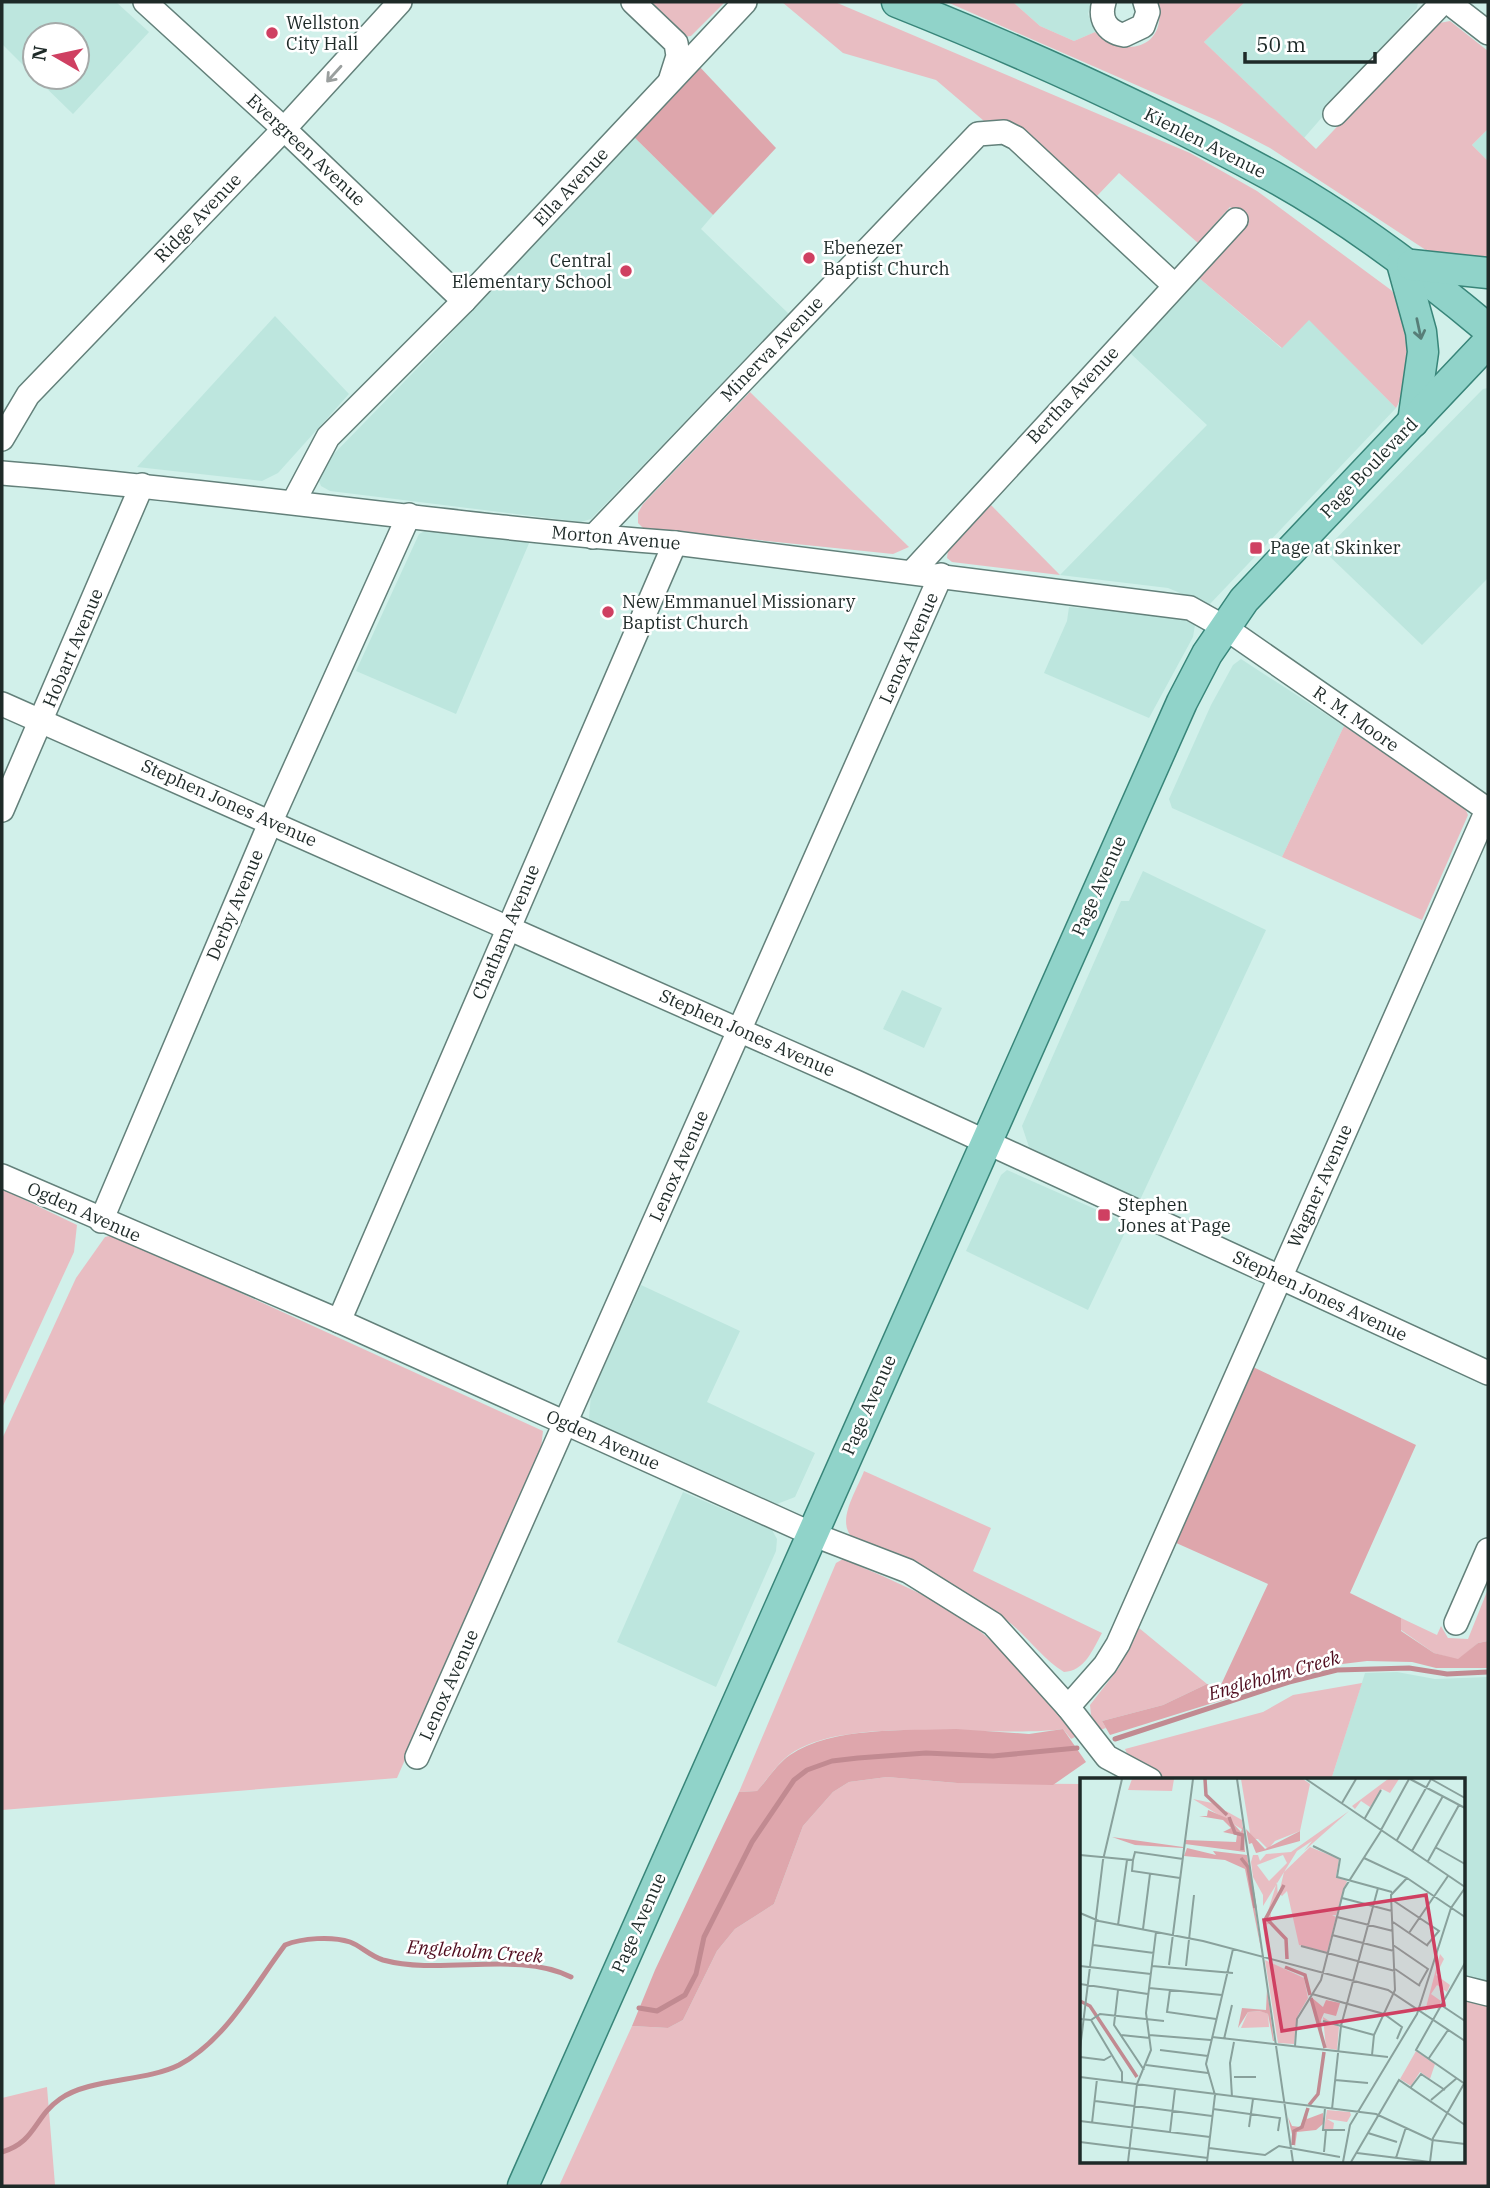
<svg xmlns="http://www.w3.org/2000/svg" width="1490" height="2188" viewBox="0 0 1490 2188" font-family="'IBM Plex Serif',serif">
<rect width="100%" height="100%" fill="#d1f0ea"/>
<g fill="#bde6de">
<path d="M2,2H116L149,32L73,114L35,77H77V35H35V77L2,44Z"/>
<path d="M1013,2H1091L1088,14L1095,32L1074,41L1040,26Z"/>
<path d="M1245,2H1418L1417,8L1304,138L1204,42Z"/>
<path d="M1488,129V161L1472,145Z"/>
<path d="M631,134L713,215L701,229L789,314L591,519L581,522L330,491L321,486L318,479L321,467L444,341Z"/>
<path d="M1199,278L1281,348L1309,319L1396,408L1209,605L1168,588L1060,575L1207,425L1129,352Z"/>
<path d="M275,316L349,394L278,473L262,481L137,467Z"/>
<path d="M1488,388V578L1422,645L1324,551L1483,389Z"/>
<path d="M425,531L530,541L456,714L356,671L419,534Z"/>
<path d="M1069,607L1178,617L1195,625L1193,637L1149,718L1044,673L1067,621Z"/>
<path d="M1241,659L1344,726L1282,857L1172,808L1169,799L1211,705L1233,665Z"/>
<path d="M1143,871L1266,930L1139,1202L1029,1147L1022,1126L1121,901H1129Z"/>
<path d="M902,990L942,1008L924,1048L883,1029Z"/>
<path d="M1007,1170L1129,1224L1088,1310L966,1251L1001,1175Z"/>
<path d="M641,1285L740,1331L707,1402L815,1453L795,1497L777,1504L763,1500L595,1426L589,1418L591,1395Z"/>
<path d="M683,1492L772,1530L777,1539L776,1551L716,1687L617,1642Z"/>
<path d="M1397,1672L1435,1679L1488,1677V1984L1464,1979V1780H1331L1365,1673Z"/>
</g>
<g fill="#e8bdc2">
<path d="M641,2H725L691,36L683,37Z"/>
<path d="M782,2H835L1190,153L1257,191L1391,290C1398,299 1410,311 1411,323C1414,346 1407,389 1396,408L1309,320L1282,348L1199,278L1249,223L1230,207L1198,243L1119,173L1096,197L1015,124L1003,120L984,121L936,80L843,53Z"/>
<path d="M947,2H1013L1040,26L1074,41L1095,32C1125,61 1170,46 1157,2H1245L1204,42L1316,149L1434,24L1450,21L1488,51V129L1472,145L1488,161V265L1435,256L1270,148L1216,120Z"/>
<path d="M750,392L909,547L893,554L643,528L638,523V513L643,504Z"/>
<path d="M989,503L1060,575L952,562L947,558L948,550Z"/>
<path d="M1344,726L1464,806L1468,815L1422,920L1282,857Z"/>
<path d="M2,1189L77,1225L74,1252L2,1408Z"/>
<path d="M114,1235L543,1431L541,1449L397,1778L2,1810V1439L76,1278L105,1237Z"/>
<path d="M864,1471L991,1528L973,1571L1102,1633C1093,1649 1085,1671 1064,1672C1041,1658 1026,1634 1004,1618C958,1584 906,1560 853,1538C835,1522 857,1490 864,1471Z"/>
<path d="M843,1559C886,1578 931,1595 969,1623C1012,1654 1044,1695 1077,1736L1071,1739L1063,1729C992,1739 846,1713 789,1755C777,1764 767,1780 757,1791L739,1792L836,1563Z"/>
<path d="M1488,1589V1641L1478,1643L1458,1660L1434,1653L1401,1630V1618L1437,1635L1441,1626L1448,1638L1468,1639Z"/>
<path d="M1139,1628L1207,1684L1163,1705L1102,1721L1106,1728L1100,1730L1091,1715L1090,1705L1118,1669Z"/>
<path d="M1362,1683L1331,1780H1172L1131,1763L1125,1749L1263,1712L1293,1695Z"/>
<path d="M887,1777L957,1783L1082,1784V2162H1464V2000L1488,2006V2186H559L632,2026L668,2028L683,2020L717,1951L735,1929L774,1904L803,1826L833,1792L849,1782Z"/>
<path d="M47,2087L55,2185L58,2186H2V2098Z"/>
</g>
<g fill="#dea6ac">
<path d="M698,65L776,148L713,215L631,134Z"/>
<path d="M1253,1367L1416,1445L1350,1593L1401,1618V1631L1434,1653L1458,1659L1478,1643L1488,1641V1668H1436L1412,1662L1367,1661L1334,1665L1110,1735L1102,1721L1163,1705L1207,1684L1219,1689L1268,1584L1174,1542Z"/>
<path d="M956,1729L1029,1734L1063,1729L1086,1762L1053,1785L957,1783L887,1777L849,1782L833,1792L803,1826L774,1904L735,1929L717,1951L683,2020L668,2028L632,2026L655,1970L739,1792L757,1791C767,1780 778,1763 790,1755C832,1726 907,1731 956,1729Z"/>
</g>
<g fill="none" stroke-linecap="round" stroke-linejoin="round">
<g stroke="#c18a91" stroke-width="5">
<path d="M1115,1739L1289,1682L1337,1670L1409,1668L1447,1674L1488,1672"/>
<path d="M639,2008L657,2011L685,1995L696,1974L704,1937L752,1842L794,1780L807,1770L832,1761L858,1758L926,1753L993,1756L1077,1748"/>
<path d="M2,2152C36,2142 34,2117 60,2099C89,2078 145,2082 179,2065C226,2040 254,1986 285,1945C302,1938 332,1936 350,1942C361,1946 370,1956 383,1960C442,1976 517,1950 571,1977"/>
</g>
<g stroke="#63807a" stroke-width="26">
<g id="minor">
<path d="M145,2L284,129L464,301"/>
<path d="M633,2L676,43L678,56L671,78"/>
<path d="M1104,2C1099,18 1106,32 1124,35L1143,26L1148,12L1145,2"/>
<path d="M1448,2L1488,33"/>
<path d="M1335,114L1443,2"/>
<path d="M2,439L28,395L284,129L400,2"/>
<path d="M2,473C227,491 450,526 675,543L1190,608L1224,627L1488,810"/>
<path d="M294,501L328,437L464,301L745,2"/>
<path d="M593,537L978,134L1004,132L1016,138L1174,285"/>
<path d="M913,571L1236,220"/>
<path d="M2,704L856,1082L1488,1373"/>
<path d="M2,810L142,485"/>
<path d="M2,1176L339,1321L812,1534L908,1571L993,1624L1068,1707L1107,1757L1150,1780"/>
<path d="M101,1221L271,821L409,515"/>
<path d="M339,1321L675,543"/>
<path d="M1456,1623L1488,1550"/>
<path d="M1068,1707L1105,1665L1118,1644L1488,808"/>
<path d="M417,1757L941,575"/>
<path d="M1464,1988L1488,1994"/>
</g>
</g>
<g stroke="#388579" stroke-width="33">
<g id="major">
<path d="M897,2C1025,53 1151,110 1272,176C1348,218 1421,273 1488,329"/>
<path d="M1402,263L1421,332L1423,352L1413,422"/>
<path d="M1412,265L1488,273"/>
<path d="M523,2186L1182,702L1207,654L1244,600L1488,342"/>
</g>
</g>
<use href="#minor" stroke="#fff" stroke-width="23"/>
<use href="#major" stroke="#90d3c9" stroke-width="30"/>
</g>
<defs><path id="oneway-shaft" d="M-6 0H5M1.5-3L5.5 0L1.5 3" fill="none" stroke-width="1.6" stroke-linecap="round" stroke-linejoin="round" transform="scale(1.75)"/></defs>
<use stroke="#9a9f9e" href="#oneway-shaft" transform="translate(334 74) rotate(132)"/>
<use stroke="#577e78" href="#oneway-shaft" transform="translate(1419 329) rotate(78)"/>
<g fill="#cf4062" stroke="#fff" stroke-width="2.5">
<circle cx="272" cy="33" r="7"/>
<circle cx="809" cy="258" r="7"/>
<circle cx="626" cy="271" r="7"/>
<rect x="1249" y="541" width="14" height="14" rx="3.5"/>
<circle cx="608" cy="612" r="7"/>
<rect x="1097" y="1208" width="14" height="14" rx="3.5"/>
</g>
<g text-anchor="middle" stroke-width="5" stroke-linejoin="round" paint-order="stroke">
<g font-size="18" fill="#1e2a28" stroke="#fff" text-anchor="start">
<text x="286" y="29">Wellston<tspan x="286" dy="21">City Hall</tspan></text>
<text x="823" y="254">Ebenezer<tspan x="823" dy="21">Baptist Church</tspan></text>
<text x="612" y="267" text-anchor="end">Central<tspan x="612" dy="21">Elementary School</tspan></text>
<text x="1270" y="554">Page at Skinker</text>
<text x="622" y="608">New Emmanuel Missionary<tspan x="622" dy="21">Baptist Church</tspan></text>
<text x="1118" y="1211">Stephen<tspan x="1118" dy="21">Jones at Page</tspan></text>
</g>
<g font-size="18" fill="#1e2a28" stroke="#fff">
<text transform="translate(1205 143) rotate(27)" y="6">Kienlen Avenue</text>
<text transform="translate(306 150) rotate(43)" y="6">Evergreen Avenue</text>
<text transform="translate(571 187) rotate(-47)" y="6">Ella Avenue</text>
<text transform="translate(198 218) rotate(-46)" y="6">Ridge Avenue</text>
<text transform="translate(772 349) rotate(-46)" y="6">Minerva Avenue</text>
<text transform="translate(1073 395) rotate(-47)" y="6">Bertha Avenue</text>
<text transform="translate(1369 468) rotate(-46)" y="6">Page Boulevard</text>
<text transform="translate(616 538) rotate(5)" y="6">Morton Avenue</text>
<text transform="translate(73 648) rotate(-67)" y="6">Hobart Avenue</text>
<text transform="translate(909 648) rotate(-66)" y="6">Lenox Avenue</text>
<text transform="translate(1356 719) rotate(35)" y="6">R. M. Moore</text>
<text transform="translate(229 803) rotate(24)" y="6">Stephen Jones Avenue</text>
<text transform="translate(1099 886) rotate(-66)" y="6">Page Avenue</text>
<text transform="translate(235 905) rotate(-67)" y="6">Derby Avenue</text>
<text transform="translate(506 932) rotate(-67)" y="6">Chatham Avenue</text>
<text transform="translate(747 1033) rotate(24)" y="6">Stephen Jones Avenue</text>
<text transform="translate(679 1166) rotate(-66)" y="6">Lenox Avenue</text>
<text transform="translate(1320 1186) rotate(-66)" y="6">Wagner Avenue</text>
<text transform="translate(84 1212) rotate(24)" y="6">Ogden Avenue</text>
<text transform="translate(1320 1296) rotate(25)" y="6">Stephen Jones Avenue</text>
<text transform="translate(869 1405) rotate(-66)" y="6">Page Avenue</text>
<text transform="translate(603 1440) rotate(24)" y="6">Ogden Avenue</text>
<text transform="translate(449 1685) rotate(-66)" y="6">Lenox Avenue</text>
<text transform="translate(639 1923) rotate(-66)" y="6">Page Avenue</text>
</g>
<g font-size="19" font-style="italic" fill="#500d1f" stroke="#fff">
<text transform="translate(1274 1675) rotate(-16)" y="7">Engleholm Creek</text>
<text transform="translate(475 1951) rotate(4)" y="7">Engleholm Creek</text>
</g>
</g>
<g transform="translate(1080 1778)">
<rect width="385" height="385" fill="#d1f0ea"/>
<path d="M52,1H94L92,13L48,12ZM161,1H223L230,6L220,53L195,63L188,71L178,61H171ZM308,1H319L310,15L302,11L290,29L281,23L275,31L272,28ZM113,21L132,25L146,37V33L162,42L163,52ZM269,33L224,73L232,63L217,73L183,128V117L173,99L170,76L171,84L173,77H178L180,83L186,76L211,74ZM203,77L207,85L189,103L177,87ZM230,69L259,81L256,99L267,103L256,137H252L256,139L247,174L219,167L207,113L202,118L199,115L204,94ZM197,104L198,120L190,132L192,145L185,147L187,175L183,149ZM360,176L364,181L356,197L370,207L367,214L357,207L351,216L361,223L358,231L353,227L345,233ZM185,182L224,200L228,220L218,237L214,266L198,265ZM181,233L188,236L189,249L161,250L168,234ZM243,239L259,249L257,272L246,270ZM336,273L355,286L350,301L340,294L331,308L320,301ZM247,332L270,334L271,337L267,344L247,341L254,345L253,352L244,351Z" fill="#e8bdc2" fill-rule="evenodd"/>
<path d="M128,32L149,41L161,54L163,48L165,74L105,66L106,62L156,64L157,57L143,54L151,50L143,42L119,38H127ZM166,51L185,71L220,53V63L176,75L172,65L169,66ZM32,59L103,69V70L55,67ZM107,70L136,77L133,73L167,77L182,176L165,91L145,82L104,78ZM187,211L194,263H193L188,236L180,233L168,234L158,250L162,230L186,232ZM231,219L243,229L246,222L260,225L256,238L244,235L241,242L244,270ZM228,330L227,341L243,335V346L236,352L217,354L215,369L208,339L212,348L220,349Z" fill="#dea6ac"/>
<path fill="none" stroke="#c18a91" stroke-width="3.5" d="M125,1L126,17L147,37M149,39L155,55L163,57L162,72M161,80L168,89L175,130M204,107L186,140L206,161L207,181M205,189L225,197L230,217M231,220L245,270M0,223L10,228L57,299M229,327L238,316L244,274M213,367L214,353L222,349L228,330"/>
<path fill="none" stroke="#89a19c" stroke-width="2" d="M157,1L213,384M226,1L385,109M330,1L385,30M351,1L385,20M262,25L276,1M285,40L301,12M301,52L329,1M317,62L351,1M233,68L260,81L257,99L312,114M355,69L385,86M332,73L363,18M0,77L53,82M284,80L327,100L385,139M348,83L379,27M100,100L52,93L53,82L55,74L103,81M262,120L312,133M311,121L359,153L347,167M0,135L19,143L123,163L308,212L385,263M257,139L313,153M313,144L348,168M38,147L47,82M63,151L70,96M329,155L368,98M252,157L314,173M13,167L74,175M313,167L348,191L339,207M221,168L315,193M385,185L336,272L385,306M89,187L113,1M0,188L71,196M72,188L153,195M106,188L114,117M315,191L340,208M0,206L68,216M69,210L142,217M38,212L34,247L64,292M90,212L87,234L136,241M232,216L304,236L322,249L317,261M361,227L385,243M0,241L11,242L20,236L84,243M11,242L42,294V304M243,243L294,257M41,257L70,260M69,257L131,262M132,259L308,279M144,261L152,227M215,268L217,241L241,202L264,111L301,53M0,271L23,82L42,1M80,272L128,278M292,277L294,257L315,212L311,117L327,100M0,279L24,282L31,278M349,280L368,252M66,287L128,295M0,299L296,336L352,362L385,366M154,299H176M255,302L288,305M331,309L341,296L365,312M152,319L150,285L154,264M351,322L377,300M15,323L132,338M245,330L243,352H265M133,331L200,340L198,353M252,331L261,248L298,110M0,343L130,359M12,345L17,301M169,349L173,321M90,354L95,311M288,355L317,364M0,364L128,380M129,370L185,377L199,368L260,379M244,374L246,352M277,375L350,384M316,380L326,349M48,384L57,306L71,272L66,235L76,154M127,384L135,317L126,286L153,171M263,384L270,347L337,236L371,130L385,110M271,384L319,302L385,347M350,384L353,360L385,304"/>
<path fill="#cf4062" fill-opacity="0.15" stroke="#cf4062" stroke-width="3.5" d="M346,117L364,227L202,253L184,142Z"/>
<rect width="385" height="385" fill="none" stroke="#1e2a28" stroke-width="3.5"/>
</g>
<rect width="1490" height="2188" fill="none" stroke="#1e2a28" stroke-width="7"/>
<g transform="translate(56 56) rotate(279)"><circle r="33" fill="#ffffff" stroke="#a5aaa9" stroke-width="2"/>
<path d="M0-5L12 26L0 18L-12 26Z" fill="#cf4062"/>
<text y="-10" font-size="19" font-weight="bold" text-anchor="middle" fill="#1e2a28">N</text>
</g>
<path d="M1245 52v10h130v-10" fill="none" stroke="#1e2a28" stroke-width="3.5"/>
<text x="1256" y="52" font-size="21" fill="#1e2a28" stroke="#ffffff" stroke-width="5" paint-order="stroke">50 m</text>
</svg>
